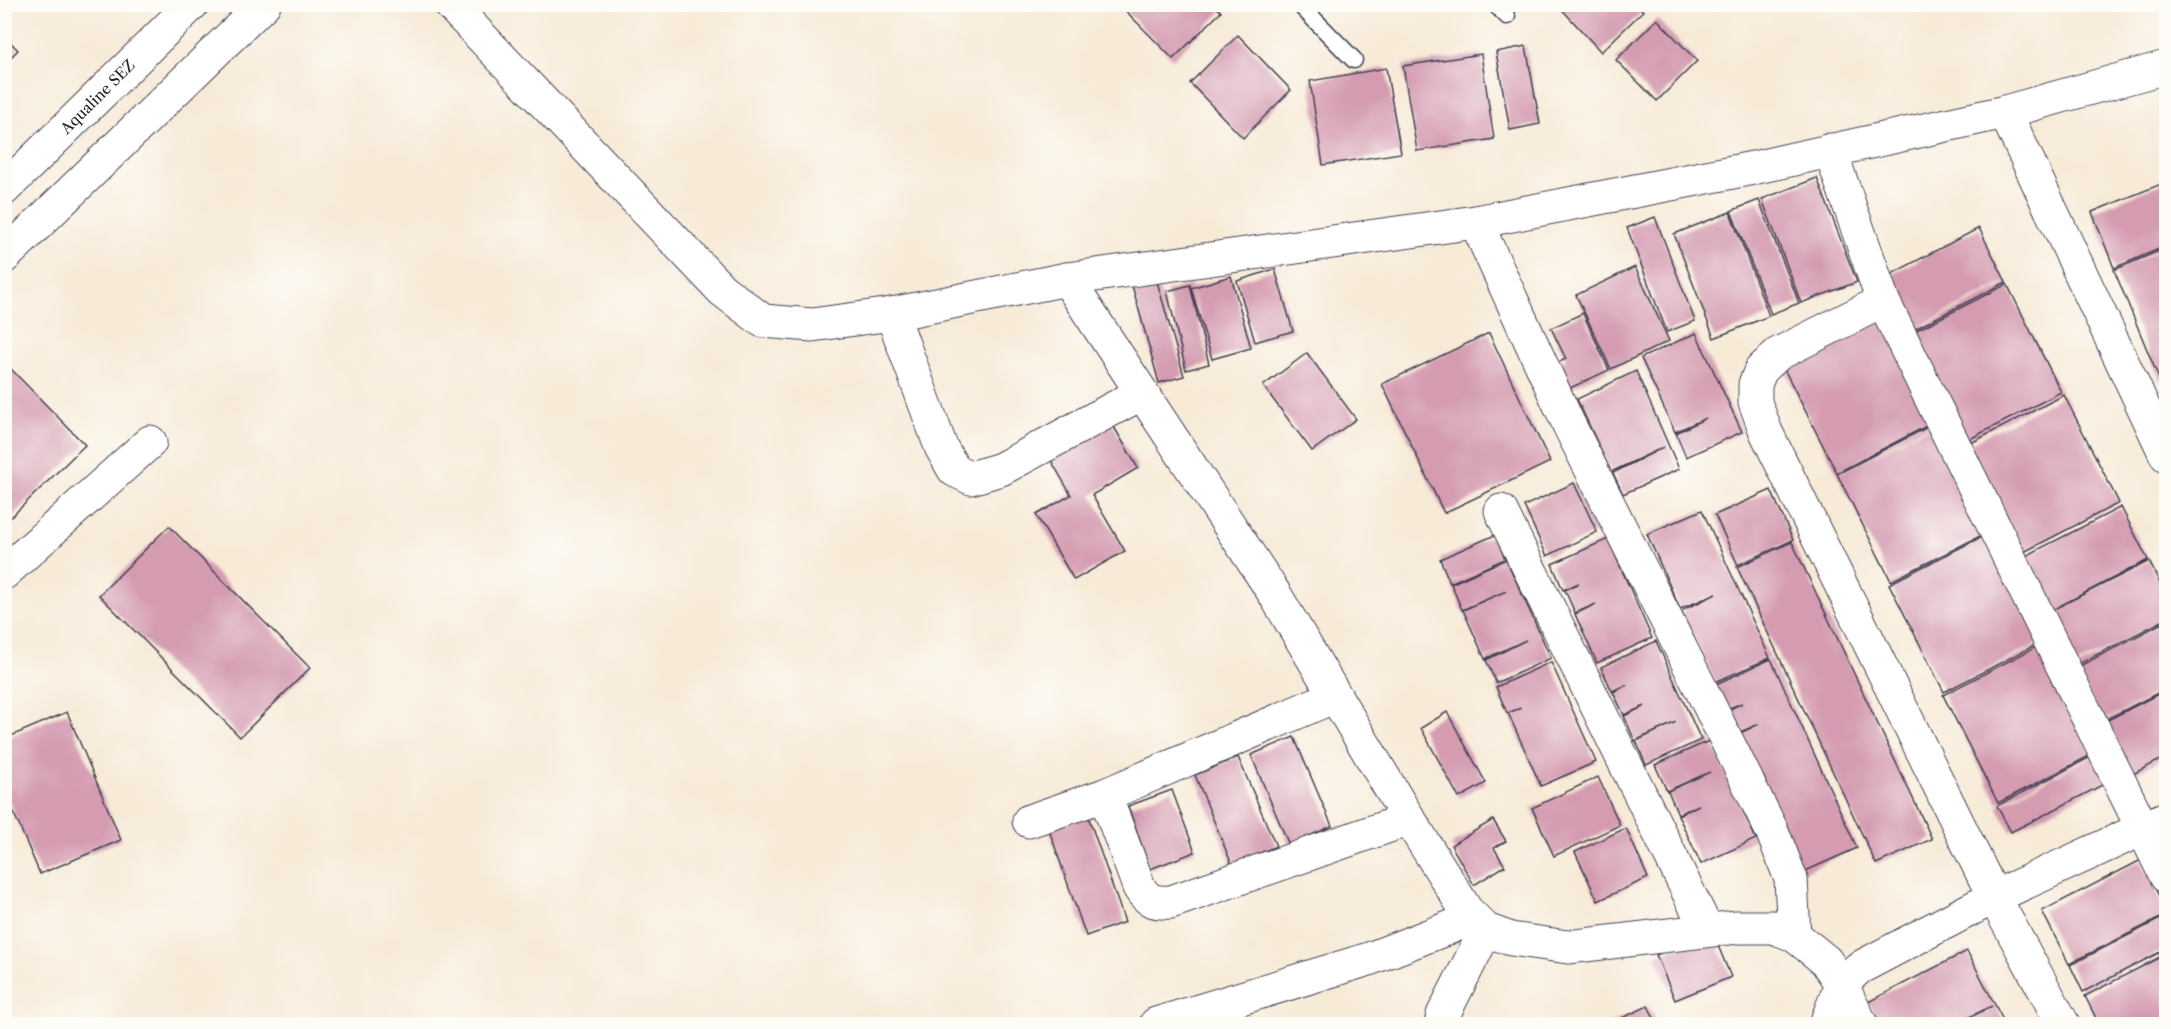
<svg xmlns="http://www.w3.org/2000/svg" width="2171" height="1029" viewBox="0 0 2171 1029" font-family="'Libre Caslon Text',serif">
<rect width="100%" height="100%" fill="#fdfcf7"/>
<filter id="ink" filterUnits="userSpaceOnUse"><feTurbulence type="fractalNoise" baseFrequency=".0167" numOctaves="2"/><feDisplacementMap in="SourceGraphic" scale="12" xChannelSelector="R" yChannelSelector="G"/><feConvolveMatrix kernelMatrix="1 2 1 2 8 2 1 2 1" color-interpolation-filters="sRGB"/></filter>
<filter id="wash" filterUnits="userSpaceOnUse"><feTurbulence type="fractalNoise" baseFrequency=".008" numOctaves="4" result="noise"/><feDisplacementMap in="SourceGraphic" scale="24" xChannelSelector="R" yChannelSelector="G"/><feGaussianBlur stdDeviation="1.35" result="paint"/><feColorMatrix in="noise" values="0 0 0 0 0 0 0 0 0 0 0 0 0 0 0 0 0 1.4 0 .05"/><feComposite in="paint" operator="in"/></filter>
<g filter="url(#wash)">
<rect width="100%" height="100%" fill="#f7ead7"/>
<g id="blocks">
<g fill="#d49bb1">
<path d="M1119,4H1214L1221,12L1173,59Z"/>
<path d="M1557,4H1637L1643,11L1601,52Z"/>
<path d="M1657,19L1697,61L1657,101L1616,60Z"/>
<path d="M1238,35L1291,90L1243,138L1190,83Z"/>
<path d="M4,36L18,50L4,64Z"/>
<path d="M1526,46L1540,124L1510,130L1496,52Z"/>
<path d="M1481,54L1494,139L1417,151L1403,66Z"/>
<path d="M1386,68L1401,153L1323,165L1310,81Z"/>
<path d="M1817,178L1857,282L1801,303L1762,199Z"/>
<path d="M2166,182V246L2114,268L2092,212Z"/>
<path d="M1759,200L1799,303L1771,314L1731,211Z"/>
<path d="M1730,212L1769,316L1714,338L1674,234Z"/>
<path d="M1655,217L1695,321L1667,332L1627,228Z"/>
<path d="M1979,228L2006,282L1907,333L1880,280Z"/>
<path d="M2166,248V378L2160,381L2114,270Z"/>
<path d="M1635,267L1669,341L1611,369L1576,295Z"/>
<path d="M1275,269L1293,331L1255,342L1237,281Z"/>
<path d="M1231,276L1251,348L1212,359L1191,288Z"/>
<path d="M1156,278L1184,376L1159,383L1132,285Z"/>
<path d="M2007,284L2061,392L1962,443L1907,335Z"/>
<path d="M1190,285L1209,364L1186,370L1167,291Z"/>
<path d="M1583,313L1609,370L1566,390L1554,364L1566,359L1551,328Z"/>
<path d="M1881,314L1936,421L1837,473L1782,365Z"/>
<path d="M1489,333L1550,462L1444,513L1382,384Z"/>
<path d="M1696,333L1742,432L1686,457L1676,433L1706,418L1675,432L1641,358Z"/>
<path d="M1307,353L1356,419L1312,451L1263,386Z"/>
<path d="M11,369L85,445L4,524V376Z"/>
<path d="M1636,371L1679,469L1623,494L1613,473L1664,447L1611,472L1577,399Z"/>
<path d="M2064,395L2119,503L2020,554L1965,446Z"/>
<path d="M1110,420L1138,468L1092,495L1125,551L1074,580L1036,515L1071,495L1048,455Z"/>
<path d="M1935,423L1990,531L1891,581L1837,474Z"/>
<path d="M1574,483L1597,532L1547,556L1524,506Z"/>
<path d="M1771,490L1793,540L1738,565L1715,515Z"/>
<path d="M2121,507L2148,560L2052,610L2149,561L2166,596V619L2077,665L2022,558Z"/>
<path d="M1702,510L1770,658L1715,682L1681,611L1716,594L1680,609L1647,534Z"/>
<path d="M169,526L310,668L240,737L99,595Z"/>
<path d="M1989,533L2043,641L1944,692L1889,584Z"/>
<path d="M1495,535L1505,559L1450,583L1440,559Z"/>
<path d="M1608,539L1652,638L1597,663L1575,614L1596,604L1575,613L1565,590L1579,583L1563,590L1552,564Z"/>
<path d="M1792,542L1932,839L1876,864L1737,567Z"/>
<path d="M1506,559L1551,658L1496,683L1486,660L1526,640L1485,659L1463,610L1506,591L1462,610L1451,584Z"/>
<path d="M2166,621V689L2103,721L2076,668Z"/>
<path d="M1656,641L1701,740L1646,765L1636,741L1676,722L1635,741L1624,716L1645,706L1624,715L1613,692L1627,685L1612,691L1601,667Z"/>
<path d="M2042,644L2097,752L1998,803L1943,695Z"/>
<path d="M1771,659L1857,848L1801,873L1773,808L1779,806L1772,808L1738,734L1759,724L1738,733L1728,710L1742,703L1727,709L1716,684Z"/>
<path d="M1551,662L1596,762L1541,786L1508,713L1521,708L1507,713L1496,687Z"/>
<path d="M2166,690V757L2131,775L2104,722Z"/>
<path d="M67,712L121,840L40,874L4,790V739Z"/>
<path d="M1447,712L1486,783L1459,798L1421,728Z"/>
<path d="M1294,737L1332,826L1289,845L1251,755Z"/>
<path d="M1711,740L1756,839L1701,864L1678,815L1699,805L1678,814L1668,791L1710,772L1667,791L1655,765Z"/>
<path d="M2096,754L2110,781L2011,832L1997,806Z"/>
<path d="M1238,757L1276,846L1232,865L1195,775Z"/>
<path d="M1598,777L1620,825L1554,856L1532,808Z"/>
<path d="M1172,790L1195,852L1150,869L1128,806Z"/>
<path d="M1087,813L1125,922L1086,936L1048,827Z"/>
<path d="M1493,820L1506,841L1494,848L1505,866L1474,885L1451,845Z"/>
<path d="M1626,828L1648,878L1598,901L1575,852Z"/>
<path d="M2141,860L2166,910V915L2069,964L2042,911Z"/>
<path d="M2166,916V949L2083,992L2070,965Z"/>
<path d="M1712,931L1731,977L1675,1000L1656,955Z"/>
<path d="M1967,951L2005,1024H1957L1992,1006L1955,1024H1880L1868,1002Z"/>
<path d="M2166,954V1024H2099L2085,996Z"/>
<path d="M1648,1006L1657,1024H1609Z"/>
</g>
</g>
</g>
<g filter="url(#ink)">
<use href="#blocks" fill-opacity="0" stroke="#424052" stroke-width="1.5"/>
<g fill="none" stroke-linecap="round" stroke-linejoin="round">
<g stroke="#424052" stroke-width="19">
<g id="service">
<path d="M1299,4L1354,60"/>
<path d="M1495,4L1507,16"/>
</g>
</g>
<g stroke="#424052" stroke-width="35">
<g id="minor">
<path d="M450,4L722,290L763,321L812,325L892,314L1067,279L1476,222L1753,168L2005,112L2166,67"/>
<path d="M2005,112L2166,455"/>
<path d="M1830,150L1883,301L2166,876"/>
<path d="M4,189L192,4"/>
<path d="M1476,222L1569,425L1772,831L1791,879L1794,935"/>
<path d="M4,257L264,4"/>
<path d="M1067,279L1274,593L1399,803L1466,910L1486,930L1511,939L1568,947L1737,927H1773L1794,935L1826,961L1841,984L1861,1024"/>
<path d="M1883,301L1778,354L1761,370L1755,384V402L1766,432L1994,897L2063,1024"/>
<path d="M892,314L941,447L954,470L971,478L1001,469L1142,393"/>
<path d="M1501,511L1707,930"/>
<path d="M4,573L150,442"/>
<path d="M1105,795L1139,887C1147,901 1154,903 1171,902L1409,819"/>
<path d="M1029,821L1105,795L1335,696"/>
<path d="M1156,1024L1369,959L1474,918"/>
<path d="M1441,1024L1443,1015L1486,930"/>
<path d="M1826,1024L1841,984L1859,968L1994,897L2166,818"/>
</g>
</g>
<use href="#service" stroke="#fff" stroke-width="16"/>
<use href="#minor" stroke="#fff" stroke-width="33"/>
</g>
</g>
<g text-anchor="middle" stroke-width="4.5" stroke-linejoin="round" paint-order="stroke">
<g font-size="15" fill="#22223b" stroke="#fdfcf7">
<text transform="translate(98 97) rotate(-45)" y="5">Aqualine SEZ</text>
</g>
</g>
<rect width="2171" height="1029" fill="none" stroke="#fdfcf7" stroke-width="24"/>
</svg>
